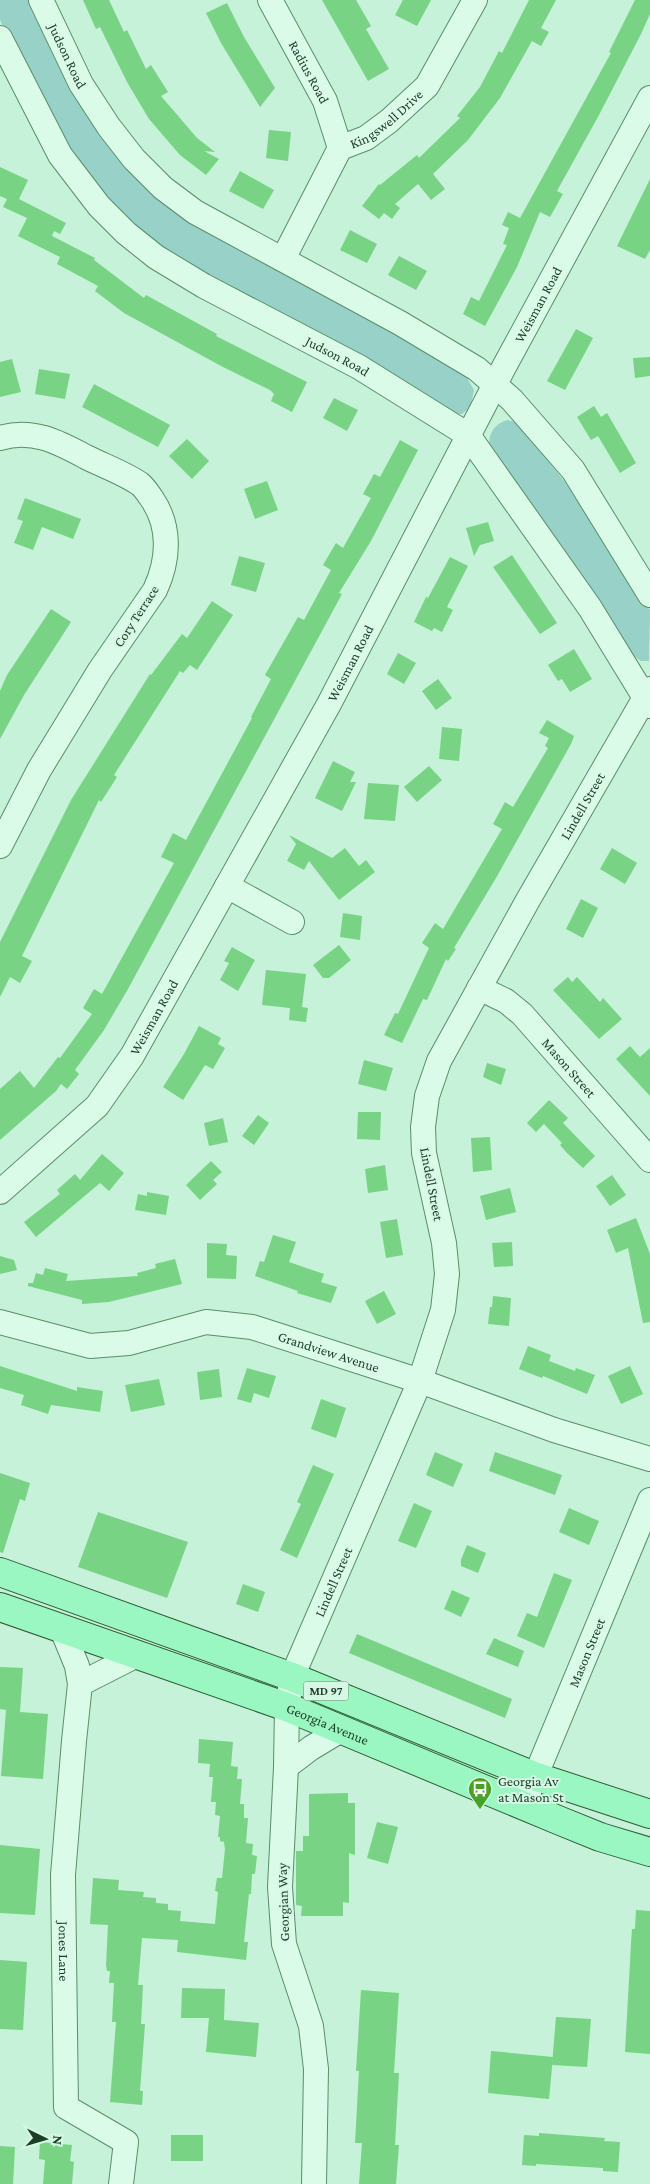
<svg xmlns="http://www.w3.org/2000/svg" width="650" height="2184" viewBox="0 0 650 2184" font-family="'Crimson Pro',serif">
<rect width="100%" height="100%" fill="#c5f2d8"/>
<g fill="#97d1c8">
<path d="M0,0H31L84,107L106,142L132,173L170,208L208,232L296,281L373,320L466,376L474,390L470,408L462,414H453L166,256L97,194L38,97L0,20Z"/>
<path d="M507,420L517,422L565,482L650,610L649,661H641L629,653L489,450C488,436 492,425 507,420Z"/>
</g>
<g fill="#78d385">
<path d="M83,0H109L124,32L127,30L146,69L151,65L168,92L161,96L197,138L215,152L204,151L219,159L206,175L180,155L149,119L127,82L100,27L96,29Z"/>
<path d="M322,0H356L371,26L366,29L389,69L368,81Z"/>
<path d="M403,0H431L417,26L395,15Z"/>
<path d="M529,0H556L541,28L549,32L541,46L532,41L500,98L468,140L433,174L445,189L431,200L418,184L395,204L400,208L392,219L384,213L379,219L362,206L379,184L380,185L417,155L419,158L460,118L457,116L480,87L499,51L502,53Z"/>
<path d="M635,0H650V14L641,34L599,115L557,191L563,194L550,217L540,212L517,267L485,326L463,314L471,297L479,301L507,245L503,244L509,228L502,225L508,212L520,218L611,53L609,52Z"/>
<path d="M227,3L244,37L275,88L260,107L221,43L206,13Z"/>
<path d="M269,130L291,132L288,161L266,158Z"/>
<path d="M0,167L28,180L19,199L66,223L60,234L54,231L52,236L95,258L94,260L144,298L146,295L217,334L216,336L307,382L292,412L271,401L274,394L270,390L223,367L124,313L95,291L98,286L57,264L60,257L18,236L27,218L3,207L7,199L0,196Z"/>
<path d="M240,171L274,190L263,209L229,191Z"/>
<path d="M650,179V250L645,259L617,246Z"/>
<path d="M350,230L377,244L367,263L340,250Z"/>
<path d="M399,256L427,271L416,290L388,275Z"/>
<path d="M576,329L593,338L565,390L547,381Z"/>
<path d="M650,357V376L635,378L633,358Z"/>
<path d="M12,359L21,392L0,397V362Z"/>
<path d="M39,369L70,374L65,399L35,394Z"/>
<path d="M94,384L170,425L158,447L82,407Z"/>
<path d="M334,398L358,410L347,431L323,418Z"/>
<path d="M594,406L601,417L607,413L636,463L620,473L598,436L591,440L577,417Z"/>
<path d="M187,439L209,461L192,479L169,456Z"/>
<path d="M400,440L418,450L371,541L339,593L342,594L128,989L104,1030L75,1070L79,1074L67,1089L61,1084L56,1091L0,1140V1089L20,1071L34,1088L58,1057L60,1058L92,1014L83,1008L94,989L102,994L174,863L161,857L173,833L186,840L252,718L251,717L271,679L265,675L298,617L304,620L331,570L323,565L336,543L343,548L371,498L363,494L374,474L380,477Z"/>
<path d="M267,481L278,510L255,519L244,489Z"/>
<path d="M25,498L81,519L73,539L42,527L33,550L14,543L23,521L17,519Z"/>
<path d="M488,522L494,541L480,545L474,556L466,528Z"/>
<path d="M512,555L557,623L540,634L493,567Z"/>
<path d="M239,556L265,563L256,592L231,585Z"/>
<path d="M450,557L468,566L447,607L453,610L442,632L434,628L432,631L414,622L426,597L428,598Z"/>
<path d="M212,601L233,615L197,670L190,665L183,673L180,671L114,775L117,777L101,802L99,800L22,956L32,961L20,983L10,977L0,997V942L71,800L150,674L151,675L182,634L187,638Z"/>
<path d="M51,609L71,622L24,695L0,739V691L7,675Z"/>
<path d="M574,649L592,679L570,692L562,679L558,681L548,665Z"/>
<path d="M398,653L416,663L404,684L387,674Z"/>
<path d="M438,679L452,698L436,710L422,691Z"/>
<path d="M547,720L574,736L571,744L496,878L454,948L456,949L448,961L446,959L427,1000L423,999L402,1043L384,1035L395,1013L398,1014L429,948L422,943L435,923L443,929L502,829L493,824L505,802L513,807L548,748L545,746L549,738L539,733Z"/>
<path d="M442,727L462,729L459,761L439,759Z"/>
<path d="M333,761L355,772L350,782H356L342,811L315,798Z"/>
<path d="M429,766L442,780L417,802L404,787Z"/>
<path d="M368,783L399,785L395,821L364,819Z"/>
<path d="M289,835L332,858L345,848L359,866L366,860L375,872L339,900L309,861L304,870L287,861L296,844Z"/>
<path d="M612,848L637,863L625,884L600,869Z"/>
<path d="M581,899L598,908L583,938L566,929Z"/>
<path d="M343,913L362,916L360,940L340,937Z"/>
<path d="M339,945L351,960L329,978H323L313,965Z"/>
<path d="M232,947L255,960L238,991L220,980L229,963L224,961Z"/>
<path d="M266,970L306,974L302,1007L308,1008L306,1022L289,1020L290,1008L262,1005Z"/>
<path d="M568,977L572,982L577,977L600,1002L603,998L622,1019L599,1039L553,990Z"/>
<path d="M199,1026L221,1038L218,1044L225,1048L213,1069L205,1065L183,1100L163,1087L184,1054Z"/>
<path d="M630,1046L640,1057L650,1048V1096L616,1059Z"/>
<path d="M364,1060L393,1068L386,1091L358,1084Z"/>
<path d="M487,1063L506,1069L501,1085L483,1077Z"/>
<path d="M549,1100L568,1118L563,1123L595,1156L583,1168L567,1153L560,1145L562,1143L544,1124L536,1132L527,1123Z"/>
<path d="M358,1112H381L380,1140L357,1139Z"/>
<path d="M258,1115L269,1123L254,1145L242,1136Z"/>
<path d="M223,1118L228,1142L209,1146L204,1123Z"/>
<path d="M490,1137L492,1170L473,1172L471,1138Z"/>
<path d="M102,1154L124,1173L109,1191L100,1183L36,1237L24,1222L60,1194L57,1190L75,1174L80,1180Z"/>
<path d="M211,1161L222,1172L213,1180L217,1184L200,1200L186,1185Z"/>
<path d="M385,1165L388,1190L368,1193L365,1169Z"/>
<path d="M612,1175L626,1195L610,1206L596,1186Z"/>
<path d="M510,1188L516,1212L486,1220L480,1196Z"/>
<path d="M147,1192L169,1196L166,1215L135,1210L138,1194L147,1196Z"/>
<path d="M636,1218L650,1254V1322L643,1323L628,1248L616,1253L607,1230Z"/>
<path d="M397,1219L403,1255L386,1258L380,1222Z"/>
<path d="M273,1235L296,1242L289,1262L324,1274L321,1282L337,1287L331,1303L297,1293L298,1291L255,1276L260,1261L264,1262Z"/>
<path d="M512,1242L513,1266L494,1267L492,1243Z"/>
<path d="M207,1243L227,1244L226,1255L237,1256L236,1279L207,1278Z"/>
<path d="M0,1256L14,1260L17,1270L0,1274Z"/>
<path d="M175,1259L182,1284L109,1302L82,1304V1300L28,1286V1283H33L36,1273L43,1275L45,1268L68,1274L66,1281L138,1276L137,1273L156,1268L155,1264Z"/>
<path d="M384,1291L396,1314L377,1324L365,1301Z"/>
<path d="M493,1296L511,1298L509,1326L488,1324L490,1307H492Z"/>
<path d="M528,1346L551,1355L549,1361L575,1371L576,1368L595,1375L587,1394L543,1376L542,1378L519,1369Z"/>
<path d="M0,1366L77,1391V1387L103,1391L100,1412L51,1405L48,1414L21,1405L24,1395L0,1388Z"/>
<path d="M630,1366L643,1394L621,1404L608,1376Z"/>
<path d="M247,1368L276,1376L269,1398L254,1393L251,1403L237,1399Z"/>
<path d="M219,1369L222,1397L200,1400L197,1372Z"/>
<path d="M159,1379L165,1405L131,1412L125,1385Z"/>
<path d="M321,1399L346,1408L336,1438L311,1429Z"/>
<path d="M435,1452L463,1464L453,1487L426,1475Z"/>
<path d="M495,1452L562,1475L555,1495L489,1471Z"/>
<path d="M313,1465L334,1474L297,1558L280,1550L301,1504L297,1502Z"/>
<path d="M0,1473L30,1483L25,1501L20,1499L3,1553L0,1552Z"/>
<path d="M414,1503L432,1511L416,1548L398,1541Z"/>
<path d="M569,1508L599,1521L589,1545L559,1532Z"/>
<path d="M98,1512L188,1542L167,1598L78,1567Z"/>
<path d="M467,1545L486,1553L478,1573L461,1566V1560Z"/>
<path d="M554,1573L572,1580L544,1648L517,1636L527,1613L537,1617Z"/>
<path d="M243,1584L265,1592L258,1612L236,1604Z"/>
<path d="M452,1590L470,1598L461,1617L444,1609Z"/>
<path d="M357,1634L512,1699L505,1718L349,1653Z"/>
<path d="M494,1638L524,1651L518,1667L486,1654Z"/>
<path d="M0,1667L23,1668L20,1712L48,1714L43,1779L1,1776L6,1710L0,1709Z"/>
<path d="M199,1739L233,1742L231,1766L238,1767L237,1779H242L240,1804H244V1818H248L246,1843L253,1844L252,1855L257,1856L255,1874H252L251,1894H249L244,1942H248L246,1960L177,1952L178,1940L142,1938L138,1985H143L141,2024H145L140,2091H143L142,2105L110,2102L116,2022H112L114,1983H109L110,1971H107L106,1965L108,1925L90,1924L93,1878L119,1880L118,1890L144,1892L143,1897L156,1898V1903L168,1904V1910L181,1911L180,1921L215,1924L218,1892L215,1891L217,1878H222L225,1849L224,1842L220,1841V1837H218L220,1816L215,1815L216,1802H211L213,1777H209L210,1764L198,1763Z"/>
<path d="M348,1793V1803H355V1855L349,1853V1903L343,1902V1916H301L302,1906L296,1905V1851H303V1836H309V1794Z"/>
<path d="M377,1822L398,1827L388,1864L367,1858Z"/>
<path d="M0,1845L40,1849L35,1915L0,1913Z"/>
<path d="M636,1910L650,1911V2054L625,2052L631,1944L632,1929H635Z"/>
<path d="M0,1960L27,1962L23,2030L0,2029Z"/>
<path d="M182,1988L225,1989L224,2020L259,2023L256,2057L206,2052L209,2018H181Z"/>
<path d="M361,1990L399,1993L394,2073H399L395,2145H399L396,2184H359L362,2143H355L359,2071H356Z"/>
<path d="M556,2017L591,2019L587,2067L552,2065Z"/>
<path d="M491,2051L553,2057L549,2099L488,2093Z"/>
<path d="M539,2133L605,2138L604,2141L620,2142L618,2172L603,2171V2168L536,2164V2166L522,2165L524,2135L539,2136Z"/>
<rect x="171" y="2135" width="32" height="26"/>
<path d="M40,2142L72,2145L70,2161L74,2162L72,2184H43L45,2160L39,2159Z"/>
<path d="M0,2146L15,2147L13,2184H0Z"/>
</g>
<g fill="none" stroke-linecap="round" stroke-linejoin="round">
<g stroke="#598f67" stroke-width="26">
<g id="minor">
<path id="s1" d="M41,0L81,84L109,127L134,159L163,188L195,212L400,323L477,369L512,400L573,470L650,595"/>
<path id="s2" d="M270,0L325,101L340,148"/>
<path id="s3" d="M0,38L60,155L99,206L126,233L156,257L204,286L359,367L468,435L590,608L650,706"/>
<path id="s4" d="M283,259L340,148L366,138L389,121L427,86L475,0"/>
<path d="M0,438C32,428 58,442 86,457C104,466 124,473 140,484C145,488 149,495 152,499C171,527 169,560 155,590L100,670L39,770L0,846"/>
<path d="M227,886L292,922"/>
<path id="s5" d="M479,988L506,1001L522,1014L650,1160"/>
<path id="s6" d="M0,1192L97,1106L132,1056L329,704L504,367L650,98"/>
<path id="s7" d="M0,1322L90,1346L129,1343L206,1322L252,1327L420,1381L554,1430L650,1459"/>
<path d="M61,1627L77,1666L80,1684L139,1654"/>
<path id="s8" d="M80,1684L74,1741L63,1875L66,2107L126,2142L121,2184"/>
<path d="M286,1767L311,1748L341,1730"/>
<path id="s9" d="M523,1806L650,1500"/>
<path id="s10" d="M314,2184L316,2069L311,2026L284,1944L280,1887L286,1767L287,1707L292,1677L420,1381L443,1310L447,1274L444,1243L424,1153L423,1127L427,1096L439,1061L528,900L650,689"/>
</g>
</g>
<g stroke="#2d5c36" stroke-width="30">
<g id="major">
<path d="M0,1572L292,1677L534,1776L650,1814"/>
<path id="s11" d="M0,1607L287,1707L558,1820L600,1837L650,1852"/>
</g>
</g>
<use href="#minor" stroke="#d9fbe8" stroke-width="24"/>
<use href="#major" stroke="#9af7c1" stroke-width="28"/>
</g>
<defs>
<g id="bus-pin" transform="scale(1.25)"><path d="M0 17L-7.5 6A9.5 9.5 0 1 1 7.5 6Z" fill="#48a324" stroke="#d5f8e5"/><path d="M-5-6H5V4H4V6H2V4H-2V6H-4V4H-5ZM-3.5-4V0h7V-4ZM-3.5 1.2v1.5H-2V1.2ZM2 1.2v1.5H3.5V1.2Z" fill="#fff"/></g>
</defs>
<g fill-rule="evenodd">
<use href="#bus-pin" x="480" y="1789"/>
</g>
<g text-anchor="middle" stroke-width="4" stroke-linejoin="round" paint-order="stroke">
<rect fill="#d5f8e5" stroke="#55755f" stroke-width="1" x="303.5" y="1681.5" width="45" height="19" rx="4"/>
<g font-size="12" font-weight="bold" fill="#1e3d25">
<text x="326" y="1695">MD 97</text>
</g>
<g font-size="14" fill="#1e3d25" stroke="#d5f8e5">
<text dy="5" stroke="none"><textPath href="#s1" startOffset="62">Judson Road</textPath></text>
<text dy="5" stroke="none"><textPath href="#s2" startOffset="82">Radius Road</textPath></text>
<text dy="5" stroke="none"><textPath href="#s4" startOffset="180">Kingswell Drive</textPath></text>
<text dy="5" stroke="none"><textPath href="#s6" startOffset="1045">Weisman Road</textPath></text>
<text dy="5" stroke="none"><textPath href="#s3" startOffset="479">Judson Road</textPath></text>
<text transform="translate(136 616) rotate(-57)" y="5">Cory Terrace</text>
<text dy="5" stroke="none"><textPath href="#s6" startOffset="640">Weisman Road</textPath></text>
<text dy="5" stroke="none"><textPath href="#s10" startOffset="1456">Lindell Street</textPath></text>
<text dy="5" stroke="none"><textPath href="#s6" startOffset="235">Weisman Road</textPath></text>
<text dy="5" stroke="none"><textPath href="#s5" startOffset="122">Mason Street</textPath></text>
<text transform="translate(432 1184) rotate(79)" y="5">Lindell Street</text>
<text dy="5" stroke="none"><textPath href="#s7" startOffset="339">Grandview Avenue</textPath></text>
<text dy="5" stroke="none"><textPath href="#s10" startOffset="616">Lindell Street</textPath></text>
<text dy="5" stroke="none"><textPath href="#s9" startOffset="166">Mason Street</textPath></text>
<text dy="5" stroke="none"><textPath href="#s11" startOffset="348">Georgia Avenue</textPath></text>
<text transform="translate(283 1902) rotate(-92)" y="5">Georgian Way</text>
<text dy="5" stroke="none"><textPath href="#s8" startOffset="268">Jones Lane</textPath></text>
</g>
<g font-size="14" fill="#1e3d25" stroke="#d5f8e5" text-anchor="start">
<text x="498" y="1786">Georgia Av<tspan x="498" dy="16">at Mason St</tspan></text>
</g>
</g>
<g transform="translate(45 2139) rotate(95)" stroke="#d5f8e5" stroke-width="4" paint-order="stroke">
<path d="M0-4L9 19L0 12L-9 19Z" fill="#1e3d25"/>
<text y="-8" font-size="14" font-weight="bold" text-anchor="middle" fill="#1e3d25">N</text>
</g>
</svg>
